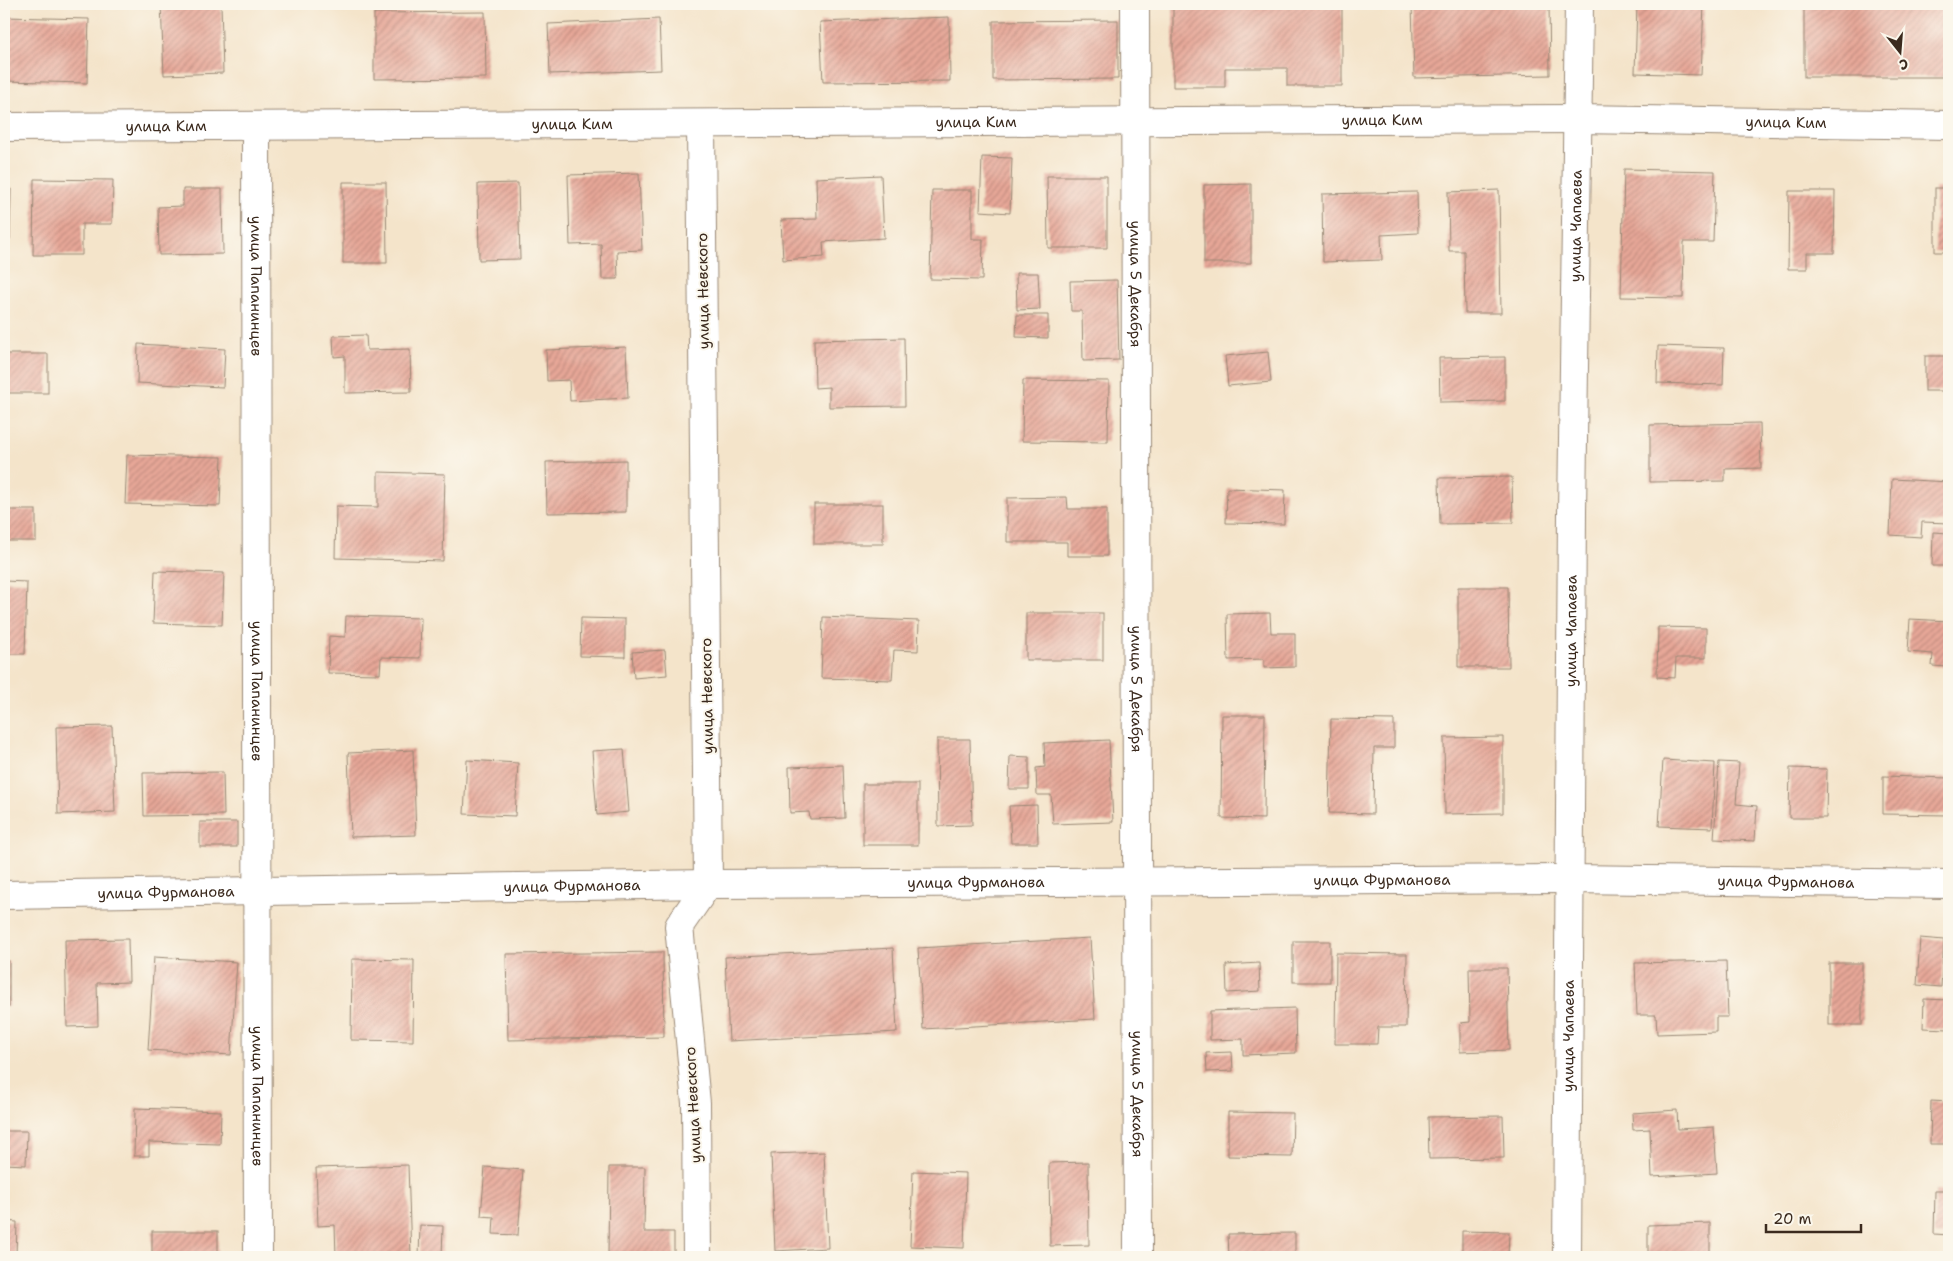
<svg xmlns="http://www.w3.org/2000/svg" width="1953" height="1261" viewBox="0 0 1953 1261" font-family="'Shantell Sans',sans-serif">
<defs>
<pattern id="building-hatch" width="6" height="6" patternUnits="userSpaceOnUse" patternTransform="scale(1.25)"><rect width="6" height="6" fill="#e7a798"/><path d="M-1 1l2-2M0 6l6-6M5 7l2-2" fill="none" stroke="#bc887b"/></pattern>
</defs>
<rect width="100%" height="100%" fill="#fbf7ec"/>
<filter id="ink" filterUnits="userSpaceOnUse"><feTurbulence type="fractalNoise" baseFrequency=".02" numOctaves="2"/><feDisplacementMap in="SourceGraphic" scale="10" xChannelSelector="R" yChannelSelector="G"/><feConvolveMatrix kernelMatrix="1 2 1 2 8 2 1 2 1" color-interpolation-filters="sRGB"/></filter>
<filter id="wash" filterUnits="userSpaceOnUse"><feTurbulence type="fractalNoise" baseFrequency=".0096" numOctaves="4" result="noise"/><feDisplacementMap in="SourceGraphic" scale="20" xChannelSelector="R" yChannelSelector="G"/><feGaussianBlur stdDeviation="1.12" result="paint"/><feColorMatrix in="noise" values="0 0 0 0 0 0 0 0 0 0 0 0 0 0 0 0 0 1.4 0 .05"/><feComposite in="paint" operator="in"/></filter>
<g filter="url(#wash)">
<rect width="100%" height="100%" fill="#f4e4ca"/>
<g id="blocks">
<g fill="url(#building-hatch)">
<path d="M161,4H221L223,73L164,75Z"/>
<path d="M1173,4H1342V86H1287V68H1225V87H1173Z"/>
<path d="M1412,4H1549L1550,75L1414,78Z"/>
<path d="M1637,4H1704L1701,75L1635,73Z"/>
<rect x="1804" y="4" width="145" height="73"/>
<path d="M485,12L486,78L374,79V13Z"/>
<path d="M4,17L89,19L87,83L4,81Z"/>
<path d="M949,17L950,81L823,82L820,22Z"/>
<path d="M659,19L661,70L550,74L548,24Z"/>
<path d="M1118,20V79L993,80V21Z"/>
<path d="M982,157L1012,158L1010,213L980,211Z"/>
<path d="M1624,169L1715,171L1713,242H1684L1683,298L1621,297Z"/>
<path d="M639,173L642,250L617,251L618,279H602L601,244L570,245L568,175Z"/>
<path d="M881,175L884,238L823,242L824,257L783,260L781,220L817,219L816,178Z"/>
<path d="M1047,176H1107V248H1048Z"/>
<path d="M34,179L113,180L112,224H82V255H33Z"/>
<path d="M343,182H386L387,263H343Z"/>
<path d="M518,183L520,259L479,260L478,184Z"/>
<path d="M1251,184V263H1204V185Z"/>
<rect x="1935" y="188" width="14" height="64"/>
<path d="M4,189H11L10,239H4Z"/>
<path d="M183,189H222L223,254L159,255L158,207L183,206Z"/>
<path d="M932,190H972V239H983L982,280L930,279Z"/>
<path d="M1499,190L1501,313H1465L1464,251H1449L1448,192Z"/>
<path d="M1789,191H1835L1834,253H1807V269H1788Z"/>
<path d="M1417,192L1418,233L1381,235L1382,260L1323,262L1322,194Z"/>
<path d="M1016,273H1038L1040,309L1017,310Z"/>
<path d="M1117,280L1119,360L1083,361L1082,311H1071L1070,281Z"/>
<path d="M1017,315H1048V338L1016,337Z"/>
<path d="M366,335L367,350L410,349L411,392L345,393V356L334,357L333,336Z"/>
<path d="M904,338L905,406L829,407V387L815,388L814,340Z"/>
<path d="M138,344L225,349L223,387L137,383Z"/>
<path d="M1658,346L1724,348L1723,385L1657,383Z"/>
<path d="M626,347L628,398L570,401L569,380L547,381L546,350Z"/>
<path d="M1268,352L1271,382L1228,386L1225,356Z"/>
<rect x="4" y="354" width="44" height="39"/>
<rect x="1925" y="356" width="24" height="35"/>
<path d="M1505,357V401L1440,402L1439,358Z"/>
<path d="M1023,380L1109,381L1108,442L1022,441Z"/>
<path d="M1760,423L1761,468L1725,469V481L1650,482V425Z"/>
<path d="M127,455L222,457L220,506L125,504Z"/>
<path d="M626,460V512L547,513L546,462Z"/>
<path d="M378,472L445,474L443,561L335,558L336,506L378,507Z"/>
<path d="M1512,477L1513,523L1440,524L1439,478Z"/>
<path d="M1892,479L1949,482V523L1922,522L1921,537L1890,535Z"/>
<path d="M1227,488L1285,490L1284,524L1226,523Z"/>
<path d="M1067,497L1068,509H1107V556H1067V542H1007V498Z"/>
<rect x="814" y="504" width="69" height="40"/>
<rect x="4" y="510" width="32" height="31"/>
<path d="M1933,532L1949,533V566H1932Z"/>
<path d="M155,571L224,573L222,625L153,623Z"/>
<path d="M4,581L27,582L25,654H4Z"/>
<path d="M1458,587H1508L1509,667H1458Z"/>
<rect x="1026" y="613" width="77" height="47"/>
<path d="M1270,613L1271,633H1295V667L1264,668V659L1228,660L1227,614Z"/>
<path d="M346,616L421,618L420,658L381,657L380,674L328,673L329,636L345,637Z"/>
<path d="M823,617L919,621L918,651L894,650L892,680L821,678Z"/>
<path d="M581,618L625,619V657L580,656Z"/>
<path d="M1910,619L1949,621V667L1932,666L1933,654L1908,652Z"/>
<path d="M1658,627L1706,628V658H1676L1675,678L1657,677Z"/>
<path d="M665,650L667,675L634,678L632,652Z"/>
<path d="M1222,715H1265L1264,819L1221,818Z"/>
<path d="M1331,719L1394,720V748H1374L1373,814L1329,813Z"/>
<path d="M112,726L115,812L58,814L56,727Z"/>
<path d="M1503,737V813L1445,814L1444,738Z"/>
<path d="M937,739H970L972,825L938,826Z"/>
<path d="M1109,740L1113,822L1053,824L1051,795H1037L1036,768L1045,767L1044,743Z"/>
<path d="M624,749L629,812L597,815L592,751Z"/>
<path d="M413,750L416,835L351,837L348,753Z"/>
<path d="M1010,756L1029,757V789H1009Z"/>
<path d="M467,760L518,763L515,816L464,814Z"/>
<path d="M1663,760L1715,763L1712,828L1659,826Z"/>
<path d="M1719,762L1739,763L1736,804L1757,806L1755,841L1714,839Z"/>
<path d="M843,765L845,818L810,819L809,812L790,813L789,767Z"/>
<path d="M1790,768L1827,769L1826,818H1789Z"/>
<path d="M223,772L224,815L144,816L143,773Z"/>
<path d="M1883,776L1949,778V815L1883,814Z"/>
<rect x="863" y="784" width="55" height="61"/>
<path d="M1037,805L1038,843H1011L1009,806Z"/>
<rect x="200" y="822" width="37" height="25"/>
<path d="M1090,938L1095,1019L923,1029L918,948Z"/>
<path d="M1920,938L1944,940L1941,987L1917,985Z"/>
<path d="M128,939L129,982L97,983L98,1026L67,1027L65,940Z"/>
<rect x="1293" y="941" width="37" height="41"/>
<path d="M893,948L897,1032L729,1041L725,957Z"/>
<path d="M663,952L664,1037L508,1040L506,954Z"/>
<path d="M1336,953L1407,954L1406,1027H1378L1377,1044H1335Z"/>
<path d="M154,957L237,962L231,1055L148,1050Z"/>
<path d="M352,959L414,960L413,1041L351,1040Z"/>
<rect x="4" y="961" width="5" height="46"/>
<path d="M1726,961L1728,1017H1716V1032L1657,1034L1656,1015H1637L1635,963Z"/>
<path d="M1259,963L1260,991L1227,993L1226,965Z"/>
<rect x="1829" y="963" width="33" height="62"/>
<path d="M1469,968H1507L1509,1050L1460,1052V1023L1470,1022Z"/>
<path d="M1924,999L1949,1000V1029L1923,1028Z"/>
<path d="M1295,1008L1296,1053L1243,1055V1039L1210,1040V1011Z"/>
<path d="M1232,1052L1233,1071L1207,1072L1206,1053Z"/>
<path d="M1931,1101L1949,1102V1144H1930Z"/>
<path d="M135,1108L221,1111L220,1144L149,1142V1156H134Z"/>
<path d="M1677,1110L1678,1129L1714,1127L1717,1173L1652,1177L1650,1129L1633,1130L1632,1113Z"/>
<path d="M1228,1112L1293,1113L1292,1157L1228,1156Z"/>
<path d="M1503,1116L1504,1158L1429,1159L1428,1117Z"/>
<path d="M4,1131H27L26,1165L4,1164Z"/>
<path d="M824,1152L828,1248L775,1251L771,1154Z"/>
<path d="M1088,1162L1089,1245L1050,1246L1049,1163Z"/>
<path d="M408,1165L411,1257H336L335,1225L318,1226L316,1168Z"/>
<path d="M485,1167L523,1170L518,1235L493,1234L494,1217L481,1216Z"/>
<path d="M609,1167H645L644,1232H674V1257H608Z"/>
<path d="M913,1171L966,1173L964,1248L910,1246Z"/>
<path d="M1935,1191H1949V1235L1934,1234Z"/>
<path d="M4,1221L17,1222L16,1257H4Z"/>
<path d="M1710,1223V1257H1648V1225Z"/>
<path d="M420,1225L443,1226L442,1257H419Z"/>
<rect x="152" y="1231" width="66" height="26"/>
<path d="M1462,1231L1509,1232L1508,1257H1462Z"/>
<path d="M1295,1233V1257H1229L1228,1234Z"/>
</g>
</g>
</g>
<g filter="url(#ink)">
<use href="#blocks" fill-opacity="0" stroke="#988774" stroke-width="1"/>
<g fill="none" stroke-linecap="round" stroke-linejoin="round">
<g stroke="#988774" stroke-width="30">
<g id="minor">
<path id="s1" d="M1135,4L1138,1257"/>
<path id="s2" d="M256,126L258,1257"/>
<path id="s3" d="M4,127L1577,119L1949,125"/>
<path id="s4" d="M4,895L708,884L1569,879L1949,884"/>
<path d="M697,1257L696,1103L679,926L708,884L701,124"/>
<path id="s5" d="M1567,1257L1572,513L1579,4"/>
</g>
</g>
<use href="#minor" stroke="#fff" stroke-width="28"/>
</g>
</g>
<g text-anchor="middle" stroke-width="4" stroke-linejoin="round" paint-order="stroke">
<g font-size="15" fill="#3b2a1e" stroke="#fbf7ec">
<text dy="5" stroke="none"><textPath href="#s3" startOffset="1378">улица Ким</textPath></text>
<text dy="5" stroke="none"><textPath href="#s3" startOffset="972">улица Ким</textPath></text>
<text dy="5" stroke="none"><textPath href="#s3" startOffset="1782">улица Ким</textPath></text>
<text dy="5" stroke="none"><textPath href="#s3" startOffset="568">улица Ким</textPath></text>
<text dy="5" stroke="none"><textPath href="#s3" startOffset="162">улица Ким</textPath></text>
<text dy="5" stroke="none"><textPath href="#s5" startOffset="1031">улица Чапаева</textPath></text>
<text dy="5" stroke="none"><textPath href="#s1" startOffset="280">улица 5 Декабря</textPath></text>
<text dy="5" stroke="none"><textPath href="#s2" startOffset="160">улица Папанинцев</textPath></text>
<text transform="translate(703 291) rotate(-91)" y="5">улица Невского</text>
<text dy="5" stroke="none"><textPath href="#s5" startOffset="626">улица Чапаева</textPath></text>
<text dy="5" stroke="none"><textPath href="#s1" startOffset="685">улица 5 Декабря</textPath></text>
<text dy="5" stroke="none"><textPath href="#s2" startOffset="565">улица Папанинцев</textPath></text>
<text transform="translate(707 696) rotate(-91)" y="5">улица Невского</text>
<text dy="5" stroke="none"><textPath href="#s4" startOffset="1378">улица Фурманова</textPath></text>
<text dy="5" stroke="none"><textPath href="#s4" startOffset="1782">улица Фурманова</textPath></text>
<text dy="5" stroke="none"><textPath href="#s4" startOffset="972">улица Фурманова</textPath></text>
<text dy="5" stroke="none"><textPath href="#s4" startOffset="568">улица Фурманова</textPath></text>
<text dy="5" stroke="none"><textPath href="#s4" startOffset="162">улица Фурманова</textPath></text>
<text dy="5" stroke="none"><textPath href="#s5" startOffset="221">улица Чапаева</textPath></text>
<text dy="5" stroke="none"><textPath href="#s1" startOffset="1090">улица 5 Декабря</textPath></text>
<text dy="5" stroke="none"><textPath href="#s2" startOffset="970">улица Папанинцев</textPath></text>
<text transform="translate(693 1105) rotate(-93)" y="5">улица Невского</text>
</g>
</g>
<rect width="1953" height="1261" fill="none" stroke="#fbf7ec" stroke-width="20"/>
<g transform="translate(1900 52) rotate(163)" stroke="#fbf7ec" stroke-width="4" paint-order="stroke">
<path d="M0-4L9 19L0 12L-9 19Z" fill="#3b2a1e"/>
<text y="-8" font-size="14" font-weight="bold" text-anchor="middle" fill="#3b2a1e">С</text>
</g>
<path d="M1766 1224v8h95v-8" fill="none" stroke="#3b2a1e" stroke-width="2.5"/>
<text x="1773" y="1224" font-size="15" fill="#3b2a1e" stroke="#fbf7ec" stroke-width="4" paint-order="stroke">20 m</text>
</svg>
